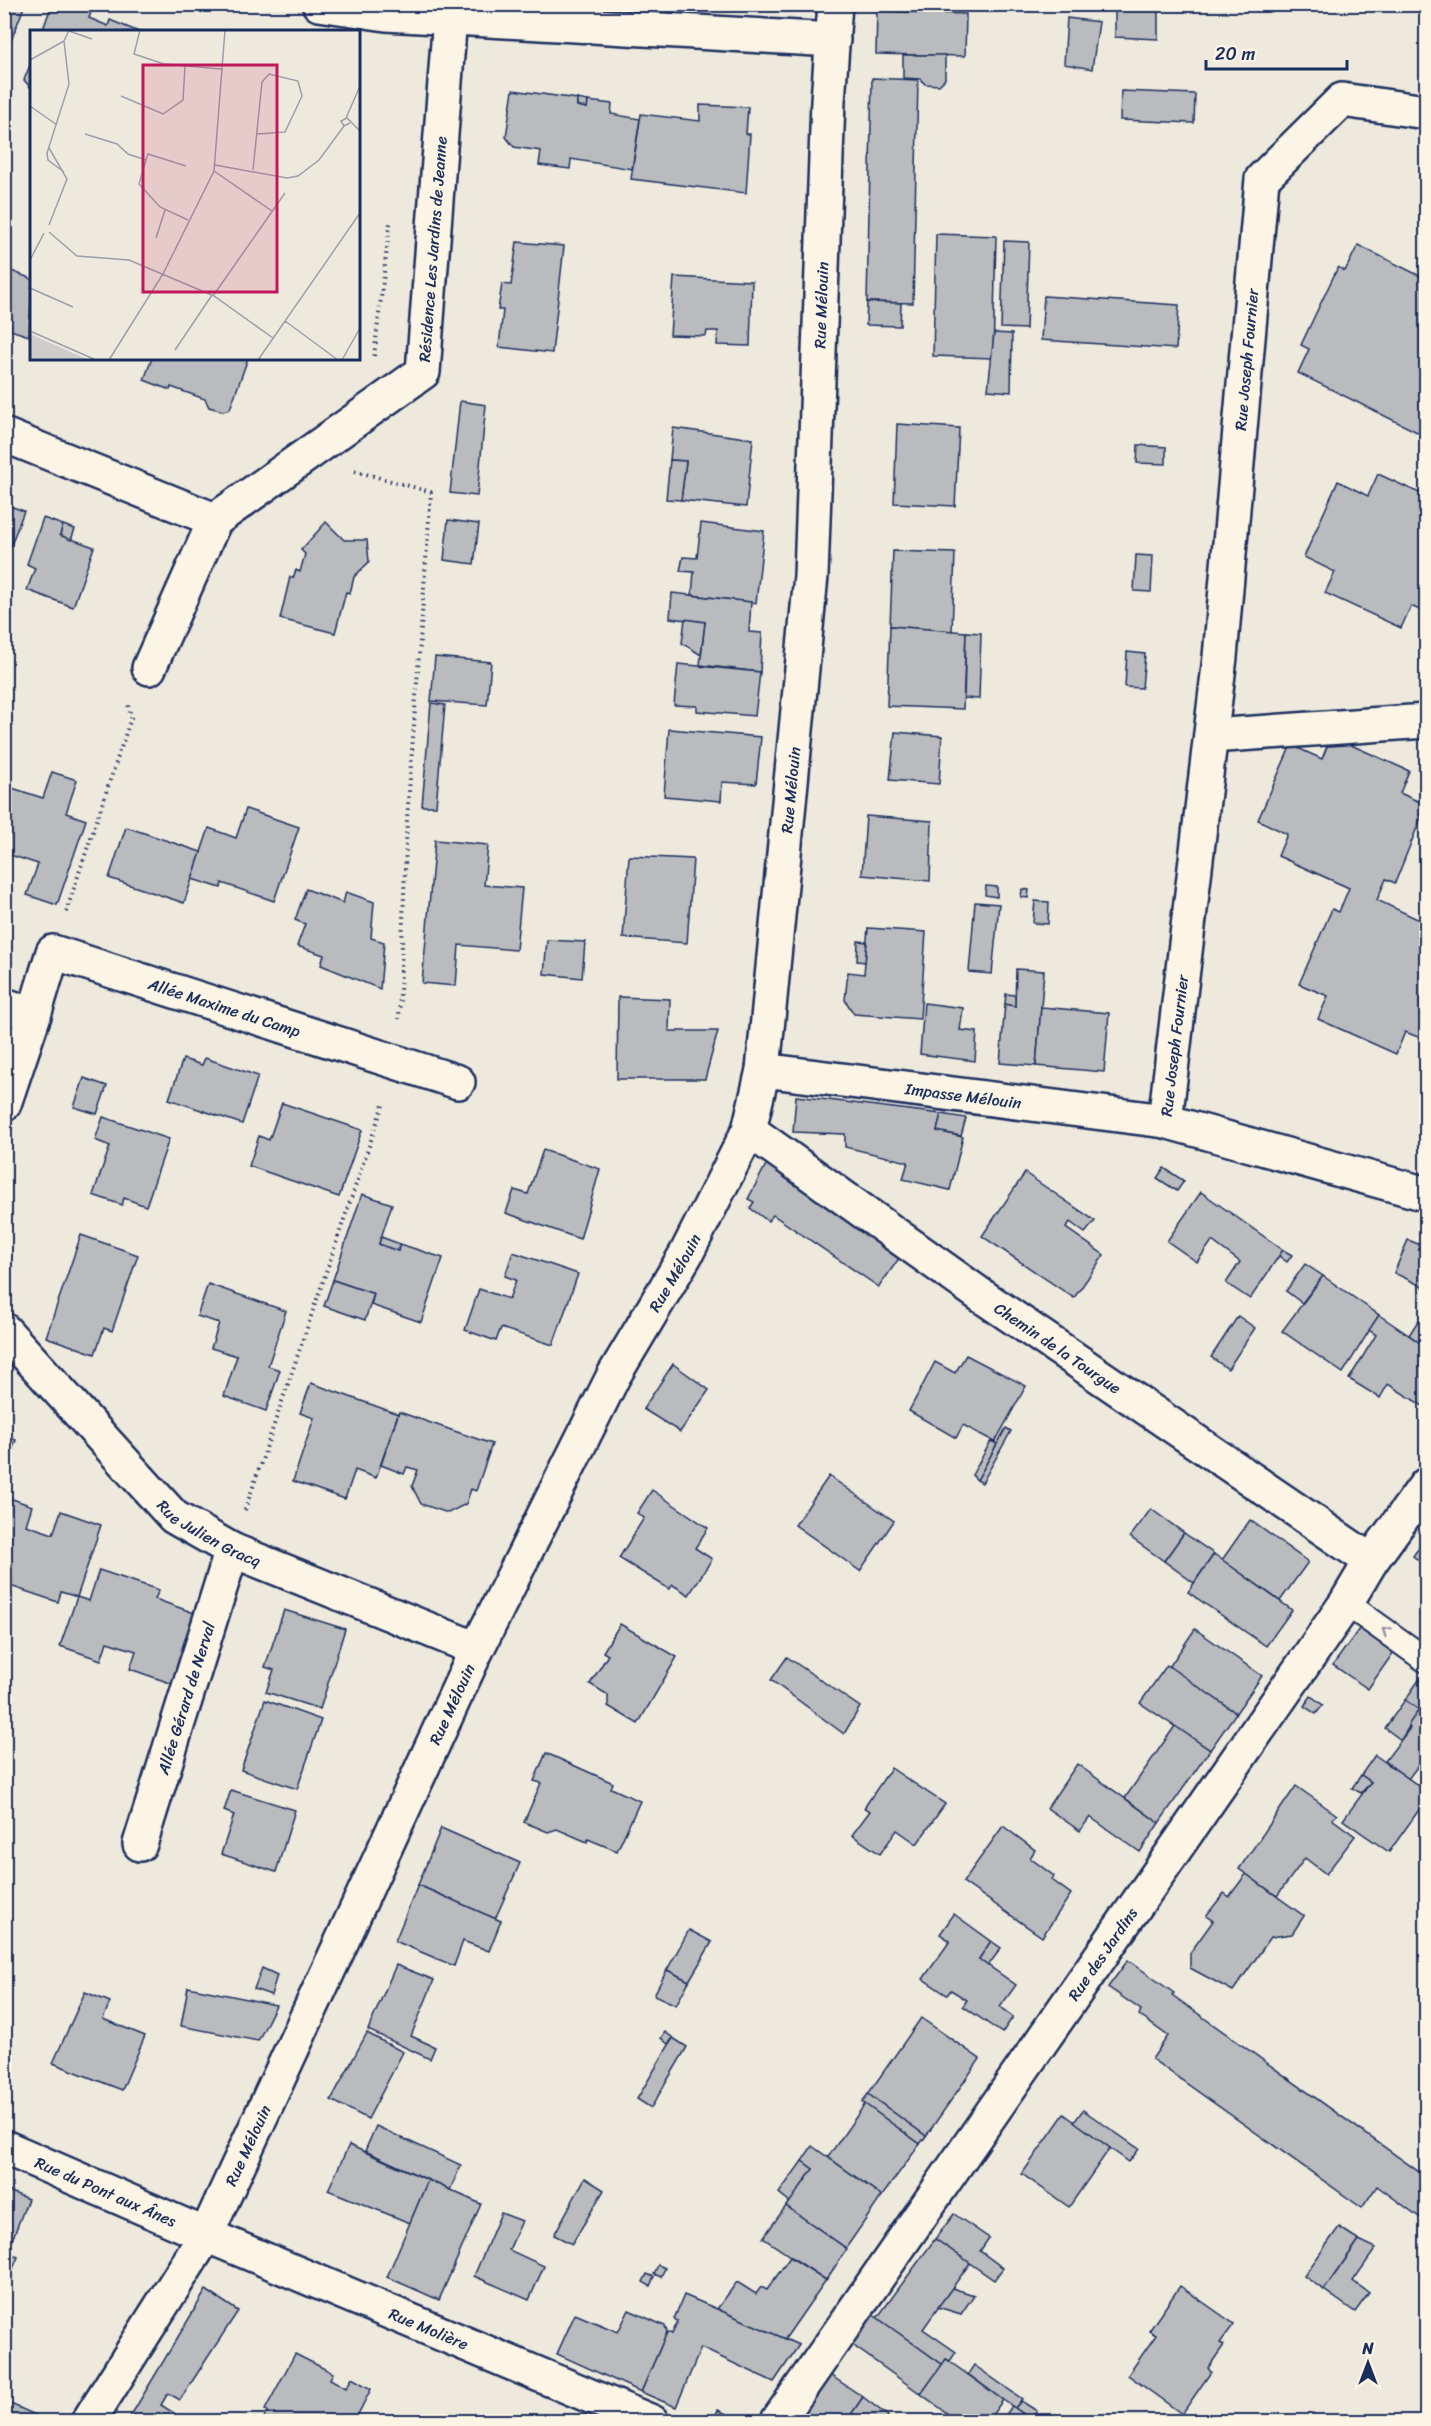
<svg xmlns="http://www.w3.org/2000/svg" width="1431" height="2426" viewBox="0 0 1431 2426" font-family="Sriracha,sans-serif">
<rect width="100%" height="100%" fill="#eee9dd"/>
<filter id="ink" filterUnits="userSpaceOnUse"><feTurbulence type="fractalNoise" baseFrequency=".0167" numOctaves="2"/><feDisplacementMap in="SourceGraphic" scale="12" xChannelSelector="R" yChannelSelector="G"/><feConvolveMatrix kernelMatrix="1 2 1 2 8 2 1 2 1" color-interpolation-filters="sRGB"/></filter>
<g filter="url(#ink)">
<g fill="#babbbe" stroke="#1b2f5e" stroke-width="1.5">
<path d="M4,4H25L4,59Z"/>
<path d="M52,4H71L91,12L89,18L108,26L110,20L139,32H42Z"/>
<path d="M1115,8L1158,9V39L1115,37Z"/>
<path d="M877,11L966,14L965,56L876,54Z"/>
<path d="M1067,18L1099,22L1092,69L1064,64Z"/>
<path d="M903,55H945V79L939,85L925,84L920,79L903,78Z"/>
<path d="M32,60V89L24,80Z"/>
<path d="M872,78L918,80L913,303L867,302Z"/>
<path d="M513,90L577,99V106L587,108L588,101L612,104L611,114L640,119L632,169L571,159L570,169L539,165L541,151L514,147L506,137Z"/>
<path d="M1121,91L1195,94L1194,123L1120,120Z"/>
<path d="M577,99L588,101L587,108L577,106Z"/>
<path d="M700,105L748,107L746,134H750L746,193L631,179L641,114L700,121Z"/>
<path d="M936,234L996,236L993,358L933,356Z"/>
<path d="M1004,241L1029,242L1026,329L1001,328Z"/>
<path d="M517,242L564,246L552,353L499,347L503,310H498L502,284L511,285Z"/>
<path d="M1358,245L1426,279V418L1419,433L1298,373L1309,349L1301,345L1316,313L1338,267L1345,271Z"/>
<path d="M4,268L32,279L29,336L4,328Z"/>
<path d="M674,277L752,281L750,346L717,345L718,331H707L706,336L670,335Z"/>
<path d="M1044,296L1179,305L1176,349L1041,340Z"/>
<path d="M867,302L901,303L900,326L866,325Z"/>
<path d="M994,333L1012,334L1011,392L988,390Z"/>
<path d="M152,358H248L230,409L223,411L209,407L205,399L171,387L170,390L144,380Z"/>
<path d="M460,401L486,405L477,496L450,493Z"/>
<path d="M897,424L959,428L955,506L894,503Z"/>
<path d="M673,428L753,439L746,507L681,500L686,461L670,460Z"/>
<path d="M1138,445L1166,447V464L1137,463Z"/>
<path d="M670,460L686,461L681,500L666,499Z"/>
<path d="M1378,474L1426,496V613L1411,606L1401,628L1325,593L1335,572L1304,557L1338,481L1368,496Z"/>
<path d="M4,504L24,511L4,563Z"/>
<path d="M43,518L63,525L60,535L94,547L73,607L27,590L35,568L27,564Z"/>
<path d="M448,520L479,524L474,564L444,560Z"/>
<path d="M326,522L344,540H367L369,562L354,577L350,593L346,592L335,633L280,619L290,577L293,578L296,570L300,572L305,554L301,550Z"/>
<path d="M701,523L764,531L756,603L692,595L694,572L680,571L683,557L697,558Z"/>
<path d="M63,525L75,529L71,540L60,535Z"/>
<path d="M893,551L955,553L952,631L890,626Z"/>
<path d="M1136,555L1153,556L1151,592L1134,591Z"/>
<path d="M672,593L751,602L749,632L762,633L760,672L700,665L705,622L670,618Z"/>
<path d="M685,619L705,622L701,655L682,643Z"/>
<path d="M890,626L966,632L963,709L887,706Z"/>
<path d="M966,632L981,633L979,699L964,698Z"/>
<path d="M1127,652L1145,654L1142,688L1125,687Z"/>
<path d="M435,657L491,662L487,705L431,701Z"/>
<path d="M678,664L760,672L755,716L697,711V706L674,705Z"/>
<path d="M431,703L445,705L436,806H422Z"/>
<path d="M669,729L761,737L756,784L722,782L721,801L664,796Z"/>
<path d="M895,732L942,736L939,784L890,780Z"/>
<path d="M1331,736L1409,771L1400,793L1426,805L1395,883L1386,879L1377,900L1426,923V1040L1405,1032L1396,1054L1318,1019L1328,996L1299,984L1332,909L1339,912L1349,888L1278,856L1287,834L1258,820L1291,745L1322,759Z"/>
<path d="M52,772L77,780L66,813L86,820L57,905L27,895L38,864L4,853V800L9,787L43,798Z"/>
<path d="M246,809L299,827L274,901L222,883L221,888L192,879L209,828L236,838Z"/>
<path d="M866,816L932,821L930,881L862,875Z"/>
<path d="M126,827L201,852L184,903L109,878Z"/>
<path d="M435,840L488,845L484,885L522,888L516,950L459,945L456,986L422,983Z"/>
<path d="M629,856L693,859L687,943L623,938Z"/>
<path d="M986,886L997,887V897L985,895Z"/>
<path d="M306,889L343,903L346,892L374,902L371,938L384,942L380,989L321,965L324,955L297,946L305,924L295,920Z"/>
<path d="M1022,889L1029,890L1028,898L1021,897Z"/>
<path d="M1035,901L1049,902L1048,924L1033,923Z"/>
<path d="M975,902L999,904L992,974L969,972Z"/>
<path d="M868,928L926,932L920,1019L854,1014L845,1000L848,972L864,974Z"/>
<path d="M547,940L585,942L582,978L544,974Z"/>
<path d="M858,941L867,942L865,962L857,961Z"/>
<path d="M1016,969L1044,971L1036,1066L1000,1063L1005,1004L1015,1006Z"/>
<path d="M1006,994L1015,995V1006L1005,1004Z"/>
<path d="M618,997L670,999L669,1031H718L705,1079H617Z"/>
<path d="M924,1003L963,1008L960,1030L977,1032L975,1061L920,1054Z"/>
<path d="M1041,1007L1109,1013L1104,1072L1036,1066Z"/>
<path d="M205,1058L258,1076L242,1124L169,1099L183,1059L202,1065Z"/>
<path d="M84,1078L107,1086L97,1114L74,1107Z"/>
<path d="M796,1096L941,1114L937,1131L963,1137L950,1190L903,1179L908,1162L845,1147V1134L793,1132Z"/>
<path d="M282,1103L362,1130L339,1197L249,1166L259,1136L269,1140Z"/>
<path d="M941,1114L966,1118L961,1136L937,1131Z"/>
<path d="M103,1117L169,1139L146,1206L124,1198L122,1205L93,1195L110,1146L95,1140Z"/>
<path d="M543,1150L600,1169L580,1239L506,1213L514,1190L528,1194Z"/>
<path d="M768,1161L902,1254L879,1287L773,1215L768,1221L750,1208L754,1202L748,1199Z"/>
<path d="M1164,1168L1184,1181L1177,1191L1157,1178Z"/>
<path d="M1025,1173L1095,1221L1085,1233L1070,1222L1066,1228L1104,1255L1074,1298L982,1236Z"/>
<path d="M1201,1192L1283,1250L1250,1299L1226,1283L1240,1262L1212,1241L1197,1262L1167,1241Z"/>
<path d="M362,1194L392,1204L379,1244L398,1251L400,1244L443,1258L421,1322L371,1305L374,1294L333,1280Z"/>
<path d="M81,1235L138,1255L112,1331L104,1328L95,1354L46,1337Z"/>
<path d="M381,1237L400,1244L398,1251L379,1244Z"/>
<path d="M1408,1240L1426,1247V1288L1394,1273Z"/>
<path d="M1283,1250L1292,1255L1287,1262L1279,1256Z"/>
<path d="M513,1252L578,1274L553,1345L501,1328L496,1341L465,1330L479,1289L509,1299L516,1280L505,1276Z"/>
<path d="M1305,1264L1323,1276L1302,1303L1286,1291Z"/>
<path d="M1323,1276L1379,1315L1343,1373L1282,1331Z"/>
<path d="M333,1280L374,1294L365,1320L324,1306Z"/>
<path d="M208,1284L286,1311L268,1366L280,1370L266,1411L224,1396L237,1356L211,1348L219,1323L197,1316Z"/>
<path d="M1379,1315L1426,1347V1408L1388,1384L1380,1398L1349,1379L1376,1335L1369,1330Z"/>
<path d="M1238,1316L1255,1328L1228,1369L1211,1357Z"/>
<path d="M1418,1321L1426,1326V1347L1409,1335Z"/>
<path d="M966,1355L1026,1386L995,1442L963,1425L956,1438L909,1411L935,1362L955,1373Z"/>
<path d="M673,1364L709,1390L680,1432L643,1409Z"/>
<path d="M311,1383L398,1414L376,1478L355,1470L345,1499L293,1481L314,1418L300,1413Z"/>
<path d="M399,1412L492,1444L476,1491L471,1489L466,1504L448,1513L421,1504L412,1486L418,1470L407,1467L404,1474L381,1465Z"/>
<path d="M1006,1428L1011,1431L982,1483L977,1480Z"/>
<path d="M4,1436L16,1440L4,1472Z"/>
<path d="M991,1441L997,1444L977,1480L972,1475Z"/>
<path d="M829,1476L894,1521L860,1571L795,1525Z"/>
<path d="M652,1490L708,1528L695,1548L712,1559L689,1595L673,1585L669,1589L619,1558L644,1518L637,1513Z"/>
<path d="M4,1496L32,1506L26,1525L53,1534L61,1511L101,1525L77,1597L61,1592L58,1602L4,1584Z"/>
<path d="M1151,1509L1184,1533L1164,1561L1130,1537Z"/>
<path d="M1250,1520L1308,1562L1280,1601L1222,1560Z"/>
<path d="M1184,1533L1214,1554L1194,1583L1164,1561Z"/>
<path d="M1426,1537V1566L1413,1556Z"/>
<path d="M1214,1554L1292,1610L1266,1646L1188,1592Z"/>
<path d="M99,1570L159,1590L155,1599L197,1614L173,1684L130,1669L136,1651L107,1642L101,1660L60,1646L77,1597L89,1601Z"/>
<path d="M284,1610L345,1629L320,1709L266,1692L274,1670L265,1667Z"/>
<path d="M1364,1622L1398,1646L1368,1689L1333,1665Z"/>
<path d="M620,1624L677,1657L638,1724L608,1706V1695L590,1684L608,1655L603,1652Z"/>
<path d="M1195,1629L1262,1676L1236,1713L1169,1667Z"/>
<path d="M787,1657L860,1707L844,1734L771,1680Z"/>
<path d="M1167,1665L1236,1713L1210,1750L1140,1703Z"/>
<path d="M1426,1670V1700L1419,1710L1405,1700Z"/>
<path d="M1311,1696L1323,1705L1316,1714L1304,1706Z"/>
<path d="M265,1700L321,1720L297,1789L241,1770Z"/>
<path d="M1405,1700L1419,1710L1401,1740L1385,1728Z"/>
<path d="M1426,1700V1755L1408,1779L1385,1761L1410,1728L1408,1725Z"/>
<path d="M1175,1726L1210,1750L1159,1823L1125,1798Z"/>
<path d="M546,1753L613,1783L611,1788L640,1801L617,1851L588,1839L587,1842L557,1829L548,1832L524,1822L541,1783L534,1781Z"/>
<path d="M1375,1755L1426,1791V1800L1389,1852L1343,1820L1371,1782L1361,1775Z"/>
<path d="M1077,1764L1159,1823L1140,1852L1090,1817L1080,1831L1047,1808Z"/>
<path d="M891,1768L945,1804L917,1844L897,1830L880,1854L852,1835L870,1811L864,1808Z"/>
<path d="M1361,1775L1371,1782L1361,1793L1352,1788Z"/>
<path d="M1296,1786L1337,1815L1332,1819L1355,1836L1326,1874L1305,1858L1277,1896L1239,1869Z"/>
<path d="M231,1790L295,1810L276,1872L221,1854L234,1815L224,1811Z"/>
<path d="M1003,1826L1035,1850L1030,1858L1054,1876L1052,1880L1071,1894L1042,1937L963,1882Z"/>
<path d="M441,1828L520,1863L495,1919L418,1885Z"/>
<path d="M1246,1874L1304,1916L1292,1934L1271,1937L1233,1991L1190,1968V1953L1213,1921L1206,1916L1224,1893L1229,1897Z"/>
<path d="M418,1885L501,1921L489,1951L463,1941L454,1966L395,1941Z"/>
<path d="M954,1914L991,1941L979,1959L1016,1985L1000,2007L1013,2017L1002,2033L963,2006L967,2000L951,1990L947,1995L923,1979L950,1941L940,1934Z"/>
<path d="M689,1930L712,1942L689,1981L667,1970Z"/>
<path d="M991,1941L1001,1948L988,1966L979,1959Z"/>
<path d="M1128,1960L1174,1993L1172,1995L1426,2177V2222L1377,2186L1362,2208L1152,2059L1168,2036L1139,2015L1141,2010L1108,1987Z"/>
<path d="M396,1965L434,1980L411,2036L435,2047L430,2059L368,2030Z"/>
<path d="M262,1968L277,1975L271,1995L254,1989Z"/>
<path d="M667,1970L689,1981L676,2005L654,1995Z"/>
<path d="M188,1987L276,2005L258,2041L181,2026Z"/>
<path d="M85,1992L110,2002L103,2019L145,2036L122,2090L53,2063Z"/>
<path d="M921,2018L980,2059L926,2136L868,2094Z"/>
<path d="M665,2032L673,2038L668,2044L661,2038Z"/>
<path d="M367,2033L403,2052L368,2119L331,2100Z"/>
<path d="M673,2038L687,2047L651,2108L637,2099Z"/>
<path d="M868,2094L926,2136L920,2144L862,2102Z"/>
<path d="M865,2104L920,2144L882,2196L828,2157Z"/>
<path d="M1083,2110L1139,2149L1129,2162L1074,2122Z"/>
<path d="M1064,2114L1110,2148L1069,2207L1022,2174Z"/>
<path d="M376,2126L461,2165L450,2190L365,2151Z"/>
<path d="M349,2145L428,2180L410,2223L328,2190Z"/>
<path d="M812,2146L882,2196L846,2248L786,2206L813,2169L802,2161Z"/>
<path d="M802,2161L813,2169L790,2202L779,2193Z"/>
<path d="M585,2178L604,2190L572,2244L554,2235Z"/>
<path d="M428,2180L481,2204L439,2300L387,2277Z"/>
<path d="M4,2189L28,2199L7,2253L4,2252Z"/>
<path d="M786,2206L847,2249L826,2280L763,2238Z"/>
<path d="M501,2213L522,2221L509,2250L544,2266L529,2300L474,2276Z"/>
<path d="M954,2214L989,2238L980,2251L1003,2268L994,2280L935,2239Z"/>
<path d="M1339,2227L1359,2240L1324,2290L1304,2276Z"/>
<path d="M935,2239L970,2263L923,2329L956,2352L950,2361L946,2359L943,2365L877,2318Z"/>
<path d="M1359,2240L1376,2248L1353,2281L1369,2293L1355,2312L1324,2290Z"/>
<path d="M7,2253L18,2257L4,2290V2260Z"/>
<path d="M790,2257L826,2280L785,2339L717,2309L737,2282L756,2294L761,2287L767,2290Z"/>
<path d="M658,2265L665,2268L661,2277L654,2274Z"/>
<path d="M647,2274L654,2277L650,2286L643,2282Z"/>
<path d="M1180,2286L1234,2324L1220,2343L1224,2345L1208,2368L1211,2372L1182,2414L1128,2375L1156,2335L1149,2331Z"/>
<path d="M952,2288L974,2295L961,2314L938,2307Z"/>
<path d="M206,2290L238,2311L180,2400L168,2393L161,2405L188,2422H127Z"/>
<path d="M684,2295L717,2309L799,2345L774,2382L701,2348L676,2407L641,2392L667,2332L672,2334L678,2321L674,2319Z"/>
<path d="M629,2310L665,2326L667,2332L641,2392L557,2354L575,2314L618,2332Z"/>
<path d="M872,2314L943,2365L921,2394L851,2344Z"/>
<path d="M295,2354L333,2373L330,2379L346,2388L352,2378L371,2389L354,2422H262L267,2411L265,2410Z"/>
<path d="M946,2359L1003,2400L987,2422L958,2421L921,2394Z"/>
<path d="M974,2365L1022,2399L1015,2408L1003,2400L968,2374Z"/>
<path d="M830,2375L863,2397L846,2422H797Z"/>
<path d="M863,2397L888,2416L884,2422H846Z"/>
<path d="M4,2401L38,2416L35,2422H4Z"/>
<path d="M1021,2401L1037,2411L1031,2419L1015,2408Z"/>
<path d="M1012,2406L1022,2413L1016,2422H1001Z"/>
<path d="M718,2410L744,2422H712Z"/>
<path d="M1022,2413L1031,2419L1035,2422H1016Z"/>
<path d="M437,2416L447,2422H434Z"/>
<path d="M520,2416L533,2422H518Z"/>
</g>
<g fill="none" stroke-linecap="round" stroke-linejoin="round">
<g stroke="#1b2f5e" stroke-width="28">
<path id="lane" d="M1346,1603L1426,1660"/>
</g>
<g stroke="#1b2f5e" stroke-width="38">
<g id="street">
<path d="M319,4L386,14L833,40"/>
<path id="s1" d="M4,435L215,520L423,372L450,16"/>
<path d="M149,668L215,520"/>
<path d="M1211,736L1426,721"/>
<path d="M4,1005L34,1015L4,1104"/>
<path id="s2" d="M34,1015L53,952L458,1082"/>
<path id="s3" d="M763,1070L1165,1121L1426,1194"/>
<path id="s4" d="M1165,1121L1220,657L1262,179L1342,100L1426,112"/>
<path id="s5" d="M749,1130L979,1294L1371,1561"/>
<path id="s6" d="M4,1330L174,1517L232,1550L477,1649"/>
<path id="s7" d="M140,1844L232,1550"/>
<path id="s8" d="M4,2147L206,2235L652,2422"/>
<path id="s9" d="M88,2422L206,2235L477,1649L614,1375L686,1254L749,1130L763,1070L811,576L828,101L835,4"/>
<path id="s10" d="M777,2422L1346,1603L1371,1561L1426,1485"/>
</g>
</g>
<g stroke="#1b2f5e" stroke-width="4" stroke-dasharray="1.5 4.5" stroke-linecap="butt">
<path d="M374,356L390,223"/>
<path d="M355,471L431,492L407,819L399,1019"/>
<path d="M66,912L131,718L128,703"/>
<path d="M245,1510L384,1102"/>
</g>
<use href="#lane" stroke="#fcf5e5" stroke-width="24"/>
<use href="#street" stroke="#fcf5e5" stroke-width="33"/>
</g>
<defs><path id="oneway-chevron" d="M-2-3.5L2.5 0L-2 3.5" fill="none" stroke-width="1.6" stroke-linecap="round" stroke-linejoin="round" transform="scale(1.5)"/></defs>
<use stroke="#8c92a2" href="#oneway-chevron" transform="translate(1386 1631) rotate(-145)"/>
</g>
<g text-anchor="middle" stroke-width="4.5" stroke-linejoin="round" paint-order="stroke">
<g font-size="16" fill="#1b2f5e" stroke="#fcf5e5">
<text dy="6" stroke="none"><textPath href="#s1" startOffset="606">Résidence Les Jardins de Jeanne</textPath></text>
<text dy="6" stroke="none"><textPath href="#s9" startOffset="2282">Rue Mélouin</textPath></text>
<text dy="6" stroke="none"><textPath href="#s4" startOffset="766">Rue Joseph Fournier</textPath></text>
<text dy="6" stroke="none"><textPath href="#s9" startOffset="1796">Rue Mélouin</textPath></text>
<text dy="6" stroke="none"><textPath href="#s2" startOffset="246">Allée Maxime du Camp</textPath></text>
<text dy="6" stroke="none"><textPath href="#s4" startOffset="76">Rue Joseph Fournier</textPath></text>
<text dy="6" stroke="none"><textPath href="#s3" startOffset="202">Impasse Mélouin</textPath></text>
<text dy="6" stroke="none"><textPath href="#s9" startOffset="1292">Rue Mélouin</textPath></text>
<text dy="6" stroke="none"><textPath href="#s5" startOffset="378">Chemin de la Tourgue</textPath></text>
<text dy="6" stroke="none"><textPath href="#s6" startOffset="291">Rue Julien Gracq</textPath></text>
<text dy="6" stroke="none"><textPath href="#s7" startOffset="153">Allée Gérard de Nerval</textPath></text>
<text dy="6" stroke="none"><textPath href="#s9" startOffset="806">Rue Mélouin</textPath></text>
<text dy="6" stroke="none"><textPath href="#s10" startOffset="570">Rue des Jardins</textPath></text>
<text dy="6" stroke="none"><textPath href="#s9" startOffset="320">Rue Mélouin</textPath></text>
<text dy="6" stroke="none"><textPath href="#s8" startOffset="111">Rue du Pont aux Ânes</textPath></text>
<text dy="6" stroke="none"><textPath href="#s8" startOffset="462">Rue Molière</textPath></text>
</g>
</g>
<g transform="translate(30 30)">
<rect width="330" height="330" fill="#eee9dd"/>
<path d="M0,304L59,330H0Z" fill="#cfcdca"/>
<path fill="none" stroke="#9a9faa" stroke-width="1.5" d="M110,0L104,24L134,34L191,39M39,1L62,9M0,30L34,11M91,66L133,84L153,70L155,36M0,76L27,95M316,88L330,56M320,93L314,96L311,91L317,88L330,101M55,104L87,114L98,124L116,130L109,154L130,177L158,190M116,130L118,124L156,136M185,135L257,148L268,146L289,130L314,96M223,140L232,52L239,44L268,51L272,66L255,102L227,104M184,141L242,181M34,142L18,130L17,123L39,54L34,11L39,0M19,195L37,149L19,118M19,202L47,226L99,230L184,266L243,308M126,208L135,180M0,230L14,203M0,258L43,277M183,266L255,163M255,291L308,330M0,301L66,330M145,320L182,265M79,330L133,244L184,141L195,0M228,330L330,183M312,330L330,298"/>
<path fill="#c2185b" fill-opacity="0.15" stroke="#c2185b" stroke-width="3" d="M113,35H247V262H113Z"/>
<rect width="330" height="330" fill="none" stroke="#1b2f5e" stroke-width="3"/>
</g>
<rect width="1431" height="2426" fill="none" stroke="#fcf5e5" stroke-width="24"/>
<rect x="12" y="12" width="1407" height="2402" fill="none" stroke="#1b2f5e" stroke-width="2" filter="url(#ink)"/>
<g transform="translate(1368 2363)" stroke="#fcf5e5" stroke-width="4.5" paint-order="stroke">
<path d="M0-4.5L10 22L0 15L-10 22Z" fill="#1b2f5e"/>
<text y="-9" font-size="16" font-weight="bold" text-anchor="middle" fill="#1b2f5e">N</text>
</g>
<path d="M1206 60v9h141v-9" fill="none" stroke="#1b2f5e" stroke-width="3"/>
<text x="1215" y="60" font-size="18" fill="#1b2f5e" stroke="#fcf5e5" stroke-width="4.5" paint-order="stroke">20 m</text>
</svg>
